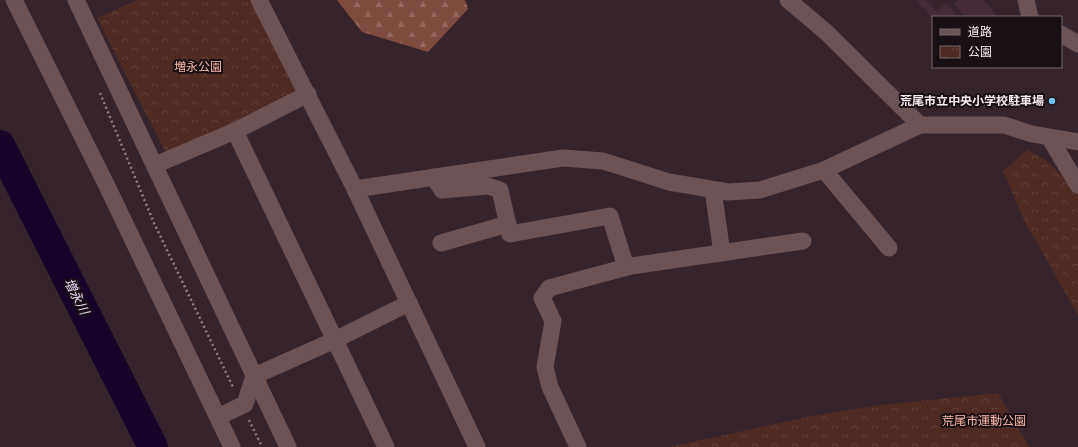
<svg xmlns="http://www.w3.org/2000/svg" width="1078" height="447" viewBox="0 0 1078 447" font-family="Rubik,'Noto Sans JP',sans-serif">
<defs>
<pattern id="forest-firs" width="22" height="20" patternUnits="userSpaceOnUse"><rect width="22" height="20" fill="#804b3f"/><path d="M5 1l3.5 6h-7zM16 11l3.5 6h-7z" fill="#93655b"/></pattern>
<pattern id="park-crowns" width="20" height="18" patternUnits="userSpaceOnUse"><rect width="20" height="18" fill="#4d2b23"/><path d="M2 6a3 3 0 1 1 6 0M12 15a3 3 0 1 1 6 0" fill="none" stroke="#5f4039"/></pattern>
</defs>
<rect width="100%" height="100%" fill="#36242c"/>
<g fill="#442b37">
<path d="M916,0H926L937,12L946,3L958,17H933V19Z"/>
<path d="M958,0H984L998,17H966L954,4Z"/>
</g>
<path fill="url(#forest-firs)" d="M337,0H465L468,9L428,52L362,32Z"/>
<g fill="url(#park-crowns)">
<path d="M138,0H252L298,97L166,153L97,18Z"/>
<path d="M1027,150L1047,161L1078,193V315L1025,222L1003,171Z"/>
<path d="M998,393L1029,447H669L812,416L881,405Z"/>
</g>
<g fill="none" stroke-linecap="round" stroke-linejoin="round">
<path stroke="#170328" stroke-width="30" d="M0,145L153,447"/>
<g stroke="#8e7f85" stroke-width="2.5" stroke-dasharray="2 3" stroke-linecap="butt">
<path d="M100,93L154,223L233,387"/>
<path d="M249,420L262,447"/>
</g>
<g stroke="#6c5355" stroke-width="17">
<path d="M14,0L106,184L232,447"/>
<path d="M76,0L288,447"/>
<path d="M259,0L355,189L477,447"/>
<path d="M788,0L826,32L920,125"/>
<path d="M1026,0L1030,17"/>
<path d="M1061,34L1078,44"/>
<path d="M235,131L386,447"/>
<path d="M1049,137L1078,185"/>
<path d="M155,165L235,131L308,94"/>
<path d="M824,170L889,248"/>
<path d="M434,177L442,190L488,186L500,190L510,234L610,216L626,267"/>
<path d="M355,189L563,158L603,161L669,182L728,192L760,190L824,170L920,125H1004L1032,134L1078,142"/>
<path d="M713,190L722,253"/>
<path d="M441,243L508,224"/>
<path d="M218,417L245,404L254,376L335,340L409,303"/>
<path d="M578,447L550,387L545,367L553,321L542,298L549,288L631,266L803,241"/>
</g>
</g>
<circle fill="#71c1f5" stroke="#181014" stroke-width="1.5" cx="1052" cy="101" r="4"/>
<g text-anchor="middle" stroke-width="4" stroke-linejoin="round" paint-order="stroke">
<g font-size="12" fill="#fbb6a6" stroke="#181014">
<text x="198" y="71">増永公園</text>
<text x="984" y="425">荒尾市運動公園</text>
</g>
<g font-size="12" font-weight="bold" fill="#f8ecf1" stroke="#181014" text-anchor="end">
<text x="1044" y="105">荒尾市立中央小学校駐車場</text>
</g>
<g font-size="13" font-style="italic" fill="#e5d8f5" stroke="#181014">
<text transform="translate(77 296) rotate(63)" y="5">増永川</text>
</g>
</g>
<rect x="932" y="16" width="130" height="52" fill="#181014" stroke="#72686c"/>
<rect x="940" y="29" width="20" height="6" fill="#6c5355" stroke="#72686c"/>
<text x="968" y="36" font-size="12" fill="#f8ecf1">道路</text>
<rect x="940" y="46" width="20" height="12" fill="url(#park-crowns)" stroke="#72686c"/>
<text x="968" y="56" font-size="12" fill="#f8ecf1">公園</text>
</svg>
